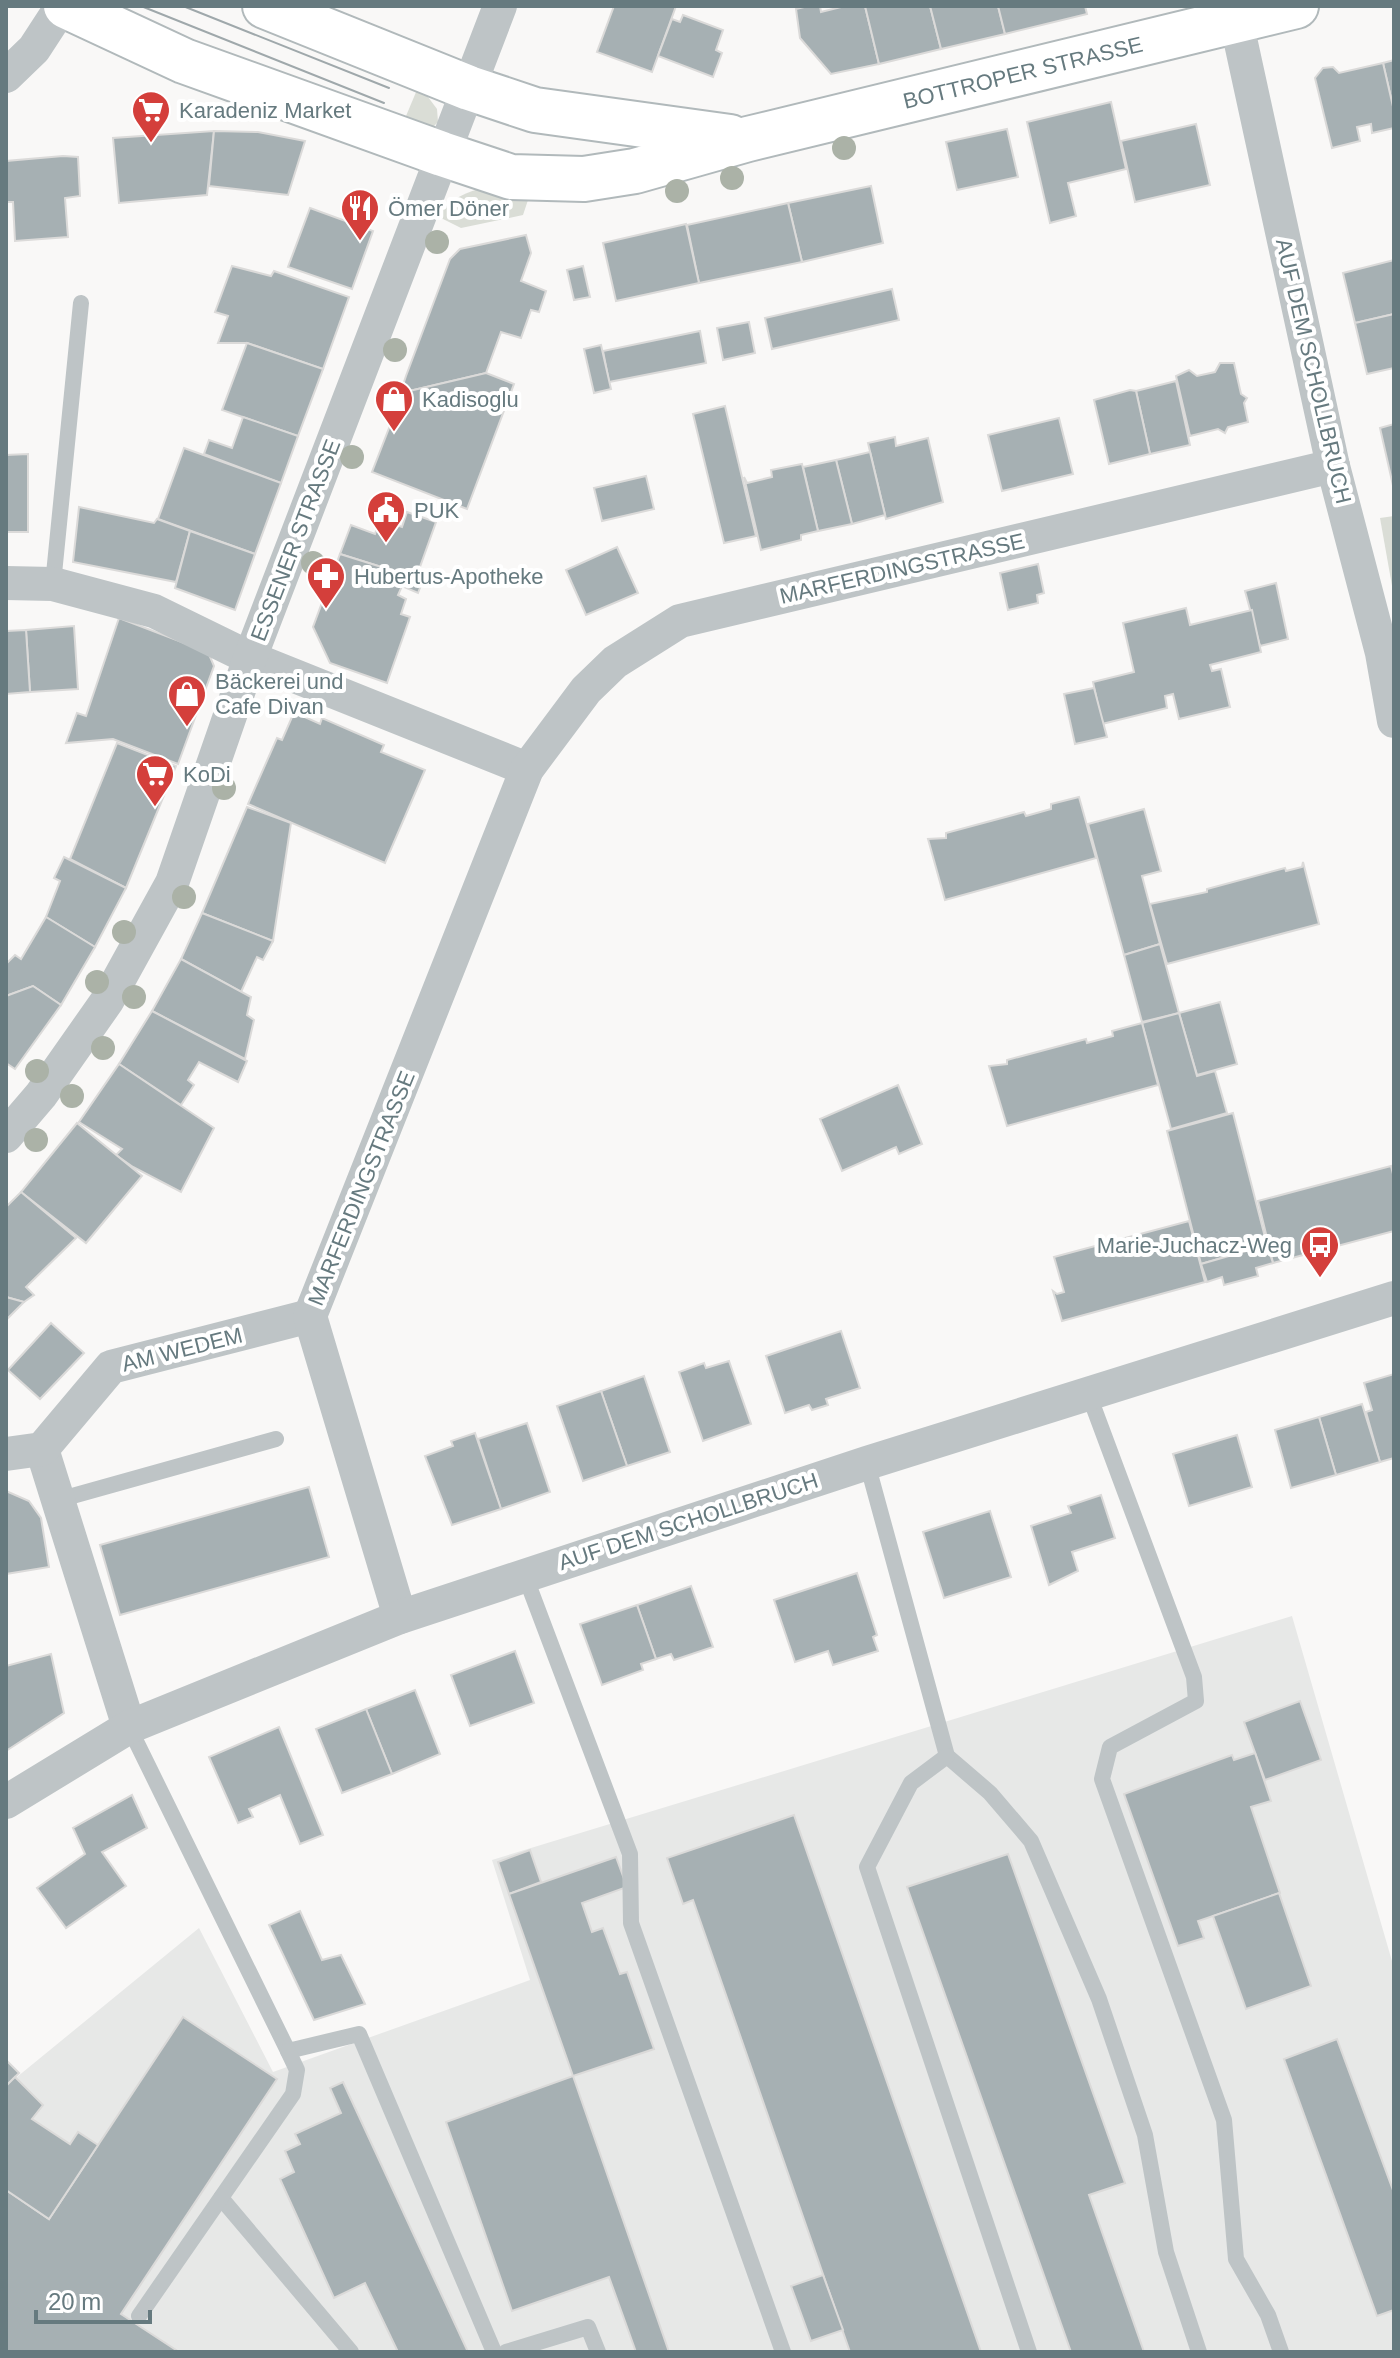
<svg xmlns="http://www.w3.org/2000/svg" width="1400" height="2358" viewBox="0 0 1400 2358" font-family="Helvetica,sans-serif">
<rect width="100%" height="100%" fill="#f9f8f7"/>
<path fill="#e7e8e7" d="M1292,1616L1394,1968V2352H6V2086L199,1928L273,2072L530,1980L492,1860Z"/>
<g fill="#daddd6">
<path d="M419,85L437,109L438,122L434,126L401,128Z"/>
<path d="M482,188L530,194L523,215L461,228L439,217C446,200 465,193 482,188Z"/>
<path d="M1394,516V597L1380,518Z"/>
</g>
<g fill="#a6b0b3" stroke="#dbdad9" stroke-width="2">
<path d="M614,6H676L652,72L597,52Z"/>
<path d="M808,6H820L821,12L845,6H865L879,64L831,74L800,38L796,9Z"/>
<path d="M865,6H930L941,49L879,64Z"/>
<path d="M930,6H998L1005,34L941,49Z"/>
<path d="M998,6H1085L1087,14L1005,34Z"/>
<path d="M683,15L723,30L716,50L722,53L713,77L658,56L672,19L680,22Z"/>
<path d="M1394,60V111L1383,63Z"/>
<path d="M1383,63L1394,111V128L1372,133L1371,124L1357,127L1360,141L1332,148L1315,78L1323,68L1333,67L1339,73Z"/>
<path d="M1111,102L1126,169L1068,183L1076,216L1050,223L1027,122Z"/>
<path d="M1196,124L1210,185L1135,202L1121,141Z"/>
<path d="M1007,129L1018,177L957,190L946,142Z"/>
<path d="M214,131L207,195L119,203L113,138Z"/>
<path d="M214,131L258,132L305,141L288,195L209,186Z"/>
<path d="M63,156L78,157L80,196L65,198L68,237L15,241L13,202H6V161Z"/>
<path d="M871,186L883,243L802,262L788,203Z"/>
<path d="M788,203L802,262L699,283L687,225Z"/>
<path d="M310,208L373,231L352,289L288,267Z"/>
<path d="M686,224L699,283L616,301L603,243Z"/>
<path d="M526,235L531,253L521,281L546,291L539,312L531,310L521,338L501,332L486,373L405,392L402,388L406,376L450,259L460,249Z"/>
<path d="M1394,260V314L1355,323L1343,273Z"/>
<path d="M232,266L271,276L274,271L349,297L323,369L247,343H218L228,316L215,312Z"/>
<path d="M583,266L590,297L574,300L567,270Z"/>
<path d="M892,289L899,320L772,349L765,318Z"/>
<path d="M1394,314V368L1367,374L1355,323Z"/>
<path d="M749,322L755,353L723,360L717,328Z"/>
<path d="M700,331L706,363L609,382L603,351Z"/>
<path d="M247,343L323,369L298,436L222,410Z"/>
<path d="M601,345L611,389L594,393L584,349Z"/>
<path d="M1220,363H1234L1241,394L1247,398L1244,403L1248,422L1228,427L1225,433L1218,429L1190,436L1176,376L1189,370L1197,376L1215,372Z"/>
<path d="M486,373L514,384L467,509L372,472L398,405L408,403L405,392Z"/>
<path d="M1176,381L1190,445L1150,454L1136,391Z"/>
<path d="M1130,390L1136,391L1150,454L1109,464L1094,400Z"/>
<path d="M725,406L756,536L724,543L693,414Z"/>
<path d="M243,417L298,436L281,483L204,454L209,440L232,448Z"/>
<path d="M1059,418L1073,474L1002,491L988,435Z"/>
<path d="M1394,424V490L1380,428Z"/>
<path d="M895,437L896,446L928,438L943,502L886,519L868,443Z"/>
<path d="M184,448L281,483L255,554L158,519Z"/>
<path d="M870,452L885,515L852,524L836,460Z"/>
<path d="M28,454V532H6V455Z"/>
<path d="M836,460L852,524L818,531L803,467Z"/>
<path d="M802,464L818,531L801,535V540L761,550L744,477L747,483L772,477L771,470Z"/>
<path d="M646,476L654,509L602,521L594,488Z"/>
<path d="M79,507L154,523L157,519L190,531L176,582L73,562Z"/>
<path d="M407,512L436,522L416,578L340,554L351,525L375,534L380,519L402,527Z"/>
<path d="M190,531L255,554L235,610L175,588Z"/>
<path d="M617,547L638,593L586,615L566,570Z"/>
<path d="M340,554L423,580L418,593L402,586L398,595L406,599L401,614L410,617L387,683L330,663L313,627Z"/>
<path d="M1038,564L1044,593L1037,595L1038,603L1008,610L1000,573Z"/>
<path d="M1276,583L1288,639L1260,646L1245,591Z"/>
<path d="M1186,608L1190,625L1252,610L1261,652L1210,665L1212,671L1221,669L1230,707L1179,719L1173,694L1165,696L1167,708L1102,724L1093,682L1134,672L1123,623Z"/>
<path d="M119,618L208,652L214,666L178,764L113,739L66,743L77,713L86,716Z"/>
<path d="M74,626L78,689L30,692L26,630Z"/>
<path d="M26,630L30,692L6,694V631Z"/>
<path d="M1094,688L1107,737L1075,744L1064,694Z"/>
<path d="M298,714L320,724L322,718L384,745L381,752L425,770L385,863L248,804L277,738L282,740L292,717Z"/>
<path d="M117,743L176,766L126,888L70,859Z"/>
<path d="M1079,797L1096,858L945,900L928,839L946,838V833L1024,812L1026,816L1051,809V804Z"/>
<path d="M247,807L291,823L273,941L202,913Z"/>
<path d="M1144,809L1161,871L1142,876L1160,944L1124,955L1088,824Z"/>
<path d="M64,857L126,888L95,947L46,917L60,881L54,878Z"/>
<path d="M1303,862L1319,924L1167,964L1150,904L1207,892V889L1285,868L1286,871L1302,867Z"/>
<path d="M202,913L273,941L263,960L257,957L241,992L181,959Z"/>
<path d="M46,917L95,947L61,1005L33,986L6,996V964L15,955L21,959Z"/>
<path d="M1160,944L1179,1013L1142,1022L1124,955Z"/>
<path d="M181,959L251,997L247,1015L254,1020L245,1059L152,1011Z"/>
<path d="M33,986L61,1005L15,1069L6,1063V996Z"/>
<path d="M1220,1002L1237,1064L1197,1075L1179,1013Z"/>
<path d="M152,1011L247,1061L238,1082L199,1062L188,1080L194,1085L181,1105L119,1064Z"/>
<path d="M1179,1013L1197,1076L1215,1071L1227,1113L1171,1129L1142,1023Z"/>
<path d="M1142,1023L1158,1085L1007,1126L989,1066L1007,1064V1060L1086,1039L1087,1043L1113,1036L1112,1031Z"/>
<path d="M119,1064L214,1128L181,1192L133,1167L116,1155L122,1149L79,1122Z"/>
<path d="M898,1085L922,1144L899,1154L896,1147L842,1171L820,1119Z"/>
<path d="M1233,1113L1267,1245L1201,1264L1167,1131Z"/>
<path d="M77,1123L142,1176L86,1243L21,1192Z"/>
<path d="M1391,1166L1394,1178V1231L1273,1263L1258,1201Z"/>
<path d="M21,1192L76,1238L26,1287L34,1295L24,1302L6,1297V1207Z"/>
<path d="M1189,1221L1205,1282L1062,1321L1053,1291L1057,1294L1064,1292L1054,1257Z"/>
<path d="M1267,1245L1273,1263L1256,1268L1258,1276L1224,1285L1222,1277L1207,1282L1201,1264Z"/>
<path d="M6,1297L24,1302L6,1320Z"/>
<path d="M51,1323L84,1353L40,1399L8,1370Z"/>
<path d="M841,1331L860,1388L826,1399L828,1405L812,1410L809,1405L785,1413L766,1356Z"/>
<path d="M729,1361L751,1424L703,1441L679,1372L704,1363L706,1368Z"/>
<path d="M1394,1374V1458L1380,1462L1366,1412L1372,1410L1364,1383Z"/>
<path d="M644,1376L670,1452L627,1466L601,1391Z"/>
<path d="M601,1391L627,1466L583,1481L557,1406Z"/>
<path d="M1362,1404L1380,1462L1336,1475L1319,1417Z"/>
<path d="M1319,1417L1336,1475L1291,1488L1275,1430Z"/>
<path d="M527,1423L550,1492L501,1509L478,1439Z"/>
<path d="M475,1433L501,1509L452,1525L425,1456L453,1446L451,1441Z"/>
<path d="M1237,1435L1252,1487L1189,1506L1173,1454Z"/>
<path d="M309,1487L329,1557L120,1615L100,1545Z"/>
<path d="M6,1491L29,1501L41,1518L49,1567L6,1574Z"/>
<path d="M1101,1495L1115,1538L1072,1552L1078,1571L1049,1585L1031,1526L1071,1513L1068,1506Z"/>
<path d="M990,1511L1011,1577L944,1598L923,1532Z"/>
<path d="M857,1573L877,1635L873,1637L878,1651L833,1665L828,1651L795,1662L774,1600Z"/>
<path d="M691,1586L713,1647L674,1660L671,1654L656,1659L637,1605Z"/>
<path d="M637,1605L656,1659L641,1664L643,1670L602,1685L580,1624Z"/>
<path d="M515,1651L534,1703L470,1726L451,1675Z"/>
<path d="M51,1654L64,1713L6,1751V1666Z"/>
<path d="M415,1690L440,1754L392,1774L366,1709Z"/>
<path d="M1300,1701L1321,1760L1265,1780L1244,1722Z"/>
<path d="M366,1709L392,1774L342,1793L316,1729Z"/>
<path d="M279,1727L323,1835L300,1844L280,1795L249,1809L253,1817L238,1823L209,1757Z"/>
<path d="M1255,1753L1271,1801L1251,1807L1280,1893L1198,1921L1204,1938L1178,1946L1124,1794L1232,1755L1234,1760Z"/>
<path d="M132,1795L147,1828L102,1852L126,1886L66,1928L37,1888L85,1854L73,1828Z"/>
<path d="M794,1815L981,2352H850L693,1900L683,1904L667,1858Z"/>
<path d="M530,1850L541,1882L509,1894L498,1862Z"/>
<path d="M1008,1854L1125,2183L1089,2195L1144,2352H1071L907,1887Z"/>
<path d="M616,1857L627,1887L582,1903L592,1932L603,1928L620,1974L627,1972L654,2049L573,2076L509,1894Z"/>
<path d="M1279,1893L1311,1986L1246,2009L1213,1916Z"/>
<path d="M300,1911L322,1960L341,1955L365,2004L314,2020L269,1925Z"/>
<path d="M183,2017L277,2079L121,2314L179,2352H6V2190L49,2219Z"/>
<path d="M1337,2039L1394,2193V2310L1377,2316L1284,2059Z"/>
<path d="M6,2060L19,2073L6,2086Z"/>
<path d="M573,2076L669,2352H636L609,2277L512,2311L446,2122Z"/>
<path d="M15,2077L43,2105L32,2119L70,2144L78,2132L98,2145L49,2219L6,2190V2086Z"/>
<path d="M343,2082L468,2352H398L365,2283L334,2298L280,2179L294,2172L285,2151L300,2144L295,2134L341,2113L330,2088Z"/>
<path d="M823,2275L843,2330L811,2341L791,2286Z"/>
</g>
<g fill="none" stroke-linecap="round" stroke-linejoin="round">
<g stroke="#b1b9bb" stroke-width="48">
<g id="secondary">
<path id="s1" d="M66,6L184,61L442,154L511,177L584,179L635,171L748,139L1296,6"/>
<path d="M265,6L469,88L535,110L730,137"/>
</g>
</g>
<g stroke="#bec4c6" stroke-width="16">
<path d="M53,584L81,303"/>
<path d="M1089,1395L1194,1677L1196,1701L1110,1747L1102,1779L1224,2120L1236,2259L1268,2315L1281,2352"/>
<path d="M867,1463L947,1756L990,1793L1031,1841L1099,1999L1145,2135L1166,2252L1199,2352"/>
<path d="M58,1500L276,1439"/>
<path d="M524,1573L630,1854L631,1923L783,2352"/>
<path d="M129,1727L288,2051L359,2034L494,2352"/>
<path d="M947,1756L911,1783L867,1867L1029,2352"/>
<path d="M221,2198L351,2352"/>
<path d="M139,2316L293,2094L297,2070L288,2051"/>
<path d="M506,2352L588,2327L598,2352"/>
</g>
<g stroke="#bec4c6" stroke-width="34">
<path d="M1236,20L1333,466L1382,653L1394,721"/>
<path d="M6,76L34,49L62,6"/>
<path d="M6,583L53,584L154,611L250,658L527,769"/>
<path d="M6,1136L41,1095L107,1001L172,883L250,658L500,6"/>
<path d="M42,1449L129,1727"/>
<path d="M6,1454L42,1449L111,1367L310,1316"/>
<path d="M400,1617L310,1316L527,769L586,690L615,662L680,621L1333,466"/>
<path d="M6,1802L129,1727L400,1617L867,1463L1394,1298"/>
</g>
<use href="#secondary" stroke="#fff" stroke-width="44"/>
<g stroke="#9fa8ab" stroke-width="2">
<path d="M141,6L384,103"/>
<path d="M183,6L389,88"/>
</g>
</g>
<g fill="#abb2a7">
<circle cx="844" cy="148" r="12"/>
<circle cx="732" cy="178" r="12"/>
<circle cx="677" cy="191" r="12"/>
<circle cx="437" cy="242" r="12"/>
<circle cx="395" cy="350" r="12"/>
<circle cx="352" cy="457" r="12"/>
<circle cx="313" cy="563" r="12"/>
<circle cx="224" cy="788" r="12"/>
<circle cx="184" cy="897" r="12"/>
<circle cx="124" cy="932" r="12"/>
<circle cx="97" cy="982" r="12"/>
<circle cx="134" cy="997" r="12"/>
<circle cx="103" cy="1048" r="12"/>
<circle cx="37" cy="1071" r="12"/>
<circle cx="72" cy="1096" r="12"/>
<circle cx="36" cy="1140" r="12"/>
</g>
<defs>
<g id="supermarket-pin" transform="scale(2)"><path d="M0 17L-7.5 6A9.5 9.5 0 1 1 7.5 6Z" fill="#d43f3b" stroke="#fff"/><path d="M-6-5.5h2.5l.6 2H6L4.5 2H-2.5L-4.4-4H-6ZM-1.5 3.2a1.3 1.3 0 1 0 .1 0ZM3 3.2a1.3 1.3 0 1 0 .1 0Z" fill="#fff"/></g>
<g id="restaurant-pin" transform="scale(2)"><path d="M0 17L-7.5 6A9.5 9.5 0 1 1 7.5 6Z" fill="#d43f3b" stroke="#fff"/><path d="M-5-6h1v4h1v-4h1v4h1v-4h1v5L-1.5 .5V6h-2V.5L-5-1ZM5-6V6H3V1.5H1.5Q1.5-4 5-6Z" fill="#fff"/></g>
<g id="shop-pin" transform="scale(2)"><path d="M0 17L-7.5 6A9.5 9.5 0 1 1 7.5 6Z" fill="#d43f3b" stroke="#fff"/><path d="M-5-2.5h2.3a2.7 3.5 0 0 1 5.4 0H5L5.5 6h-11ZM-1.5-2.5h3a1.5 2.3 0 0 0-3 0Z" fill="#fff"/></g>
<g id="civic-pin" transform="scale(2)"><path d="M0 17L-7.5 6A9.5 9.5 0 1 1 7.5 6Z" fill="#d43f3b" stroke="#fff"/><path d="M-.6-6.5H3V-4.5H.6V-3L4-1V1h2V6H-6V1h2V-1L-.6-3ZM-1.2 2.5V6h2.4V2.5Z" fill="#fff"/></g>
<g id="pharmacy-pin" transform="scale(2)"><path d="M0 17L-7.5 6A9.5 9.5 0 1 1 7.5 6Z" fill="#d43f3b" stroke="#fff"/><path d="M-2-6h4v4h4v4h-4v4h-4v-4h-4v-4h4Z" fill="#fff"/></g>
<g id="bus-pin" transform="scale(2)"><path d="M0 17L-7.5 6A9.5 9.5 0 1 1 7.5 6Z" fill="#d43f3b" stroke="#fff"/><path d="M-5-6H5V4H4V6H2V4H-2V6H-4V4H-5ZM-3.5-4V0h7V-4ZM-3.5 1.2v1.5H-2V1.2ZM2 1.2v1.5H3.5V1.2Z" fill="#fff"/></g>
</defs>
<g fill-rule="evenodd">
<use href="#supermarket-pin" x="151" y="110"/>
<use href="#restaurant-pin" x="360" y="208"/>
<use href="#shop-pin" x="394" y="399"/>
<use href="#civic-pin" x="386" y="510"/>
<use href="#pharmacy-pin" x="326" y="576"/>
<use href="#shop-pin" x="187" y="694"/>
<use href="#supermarket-pin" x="155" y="774"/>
<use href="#bus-pin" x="1320" y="1245"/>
</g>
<g text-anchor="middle" stroke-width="8" stroke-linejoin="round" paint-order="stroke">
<g font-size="22" fill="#667a7f" stroke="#fff">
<text dy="8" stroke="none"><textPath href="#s1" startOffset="1002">BOTTROPER STRASSE</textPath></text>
<text transform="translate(1314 371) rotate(77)" y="8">AUF DEM SCHOLLBRUCH</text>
<text transform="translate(295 540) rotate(-69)" y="8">ESSENER STRASSE</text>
<text transform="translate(902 568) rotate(-13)" y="8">MARFERDINGSTRASSE</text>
<text transform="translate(361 1188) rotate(-68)" y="8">MARFERDINGSTRASSE</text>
<text transform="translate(182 1349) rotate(-14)" y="8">AM WEDEM</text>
<text transform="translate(688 1521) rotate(-18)" y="8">AUF DEM SCHOLLBRUCH</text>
</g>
<g font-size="22" fill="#667a7f" stroke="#fff" text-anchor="start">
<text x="179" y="118">Karadeniz Market</text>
<text x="388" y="216">Ömer Döner</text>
<text x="422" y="407">Kadisoglu</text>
<text x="414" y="518">PUK</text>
<text x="354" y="584">Hubertus-Apotheke</text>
<text x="215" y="689">Bäckerei und<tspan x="215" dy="25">Cafe Divan</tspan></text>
<text x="183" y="782">KoDi</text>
<text x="1292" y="1253" text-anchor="end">Marie-Juchacz-Weg</text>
</g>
</g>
<rect width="1400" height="2358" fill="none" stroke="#667a7f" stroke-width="16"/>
<path d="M36 2310v12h114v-12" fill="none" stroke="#667a7f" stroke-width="4"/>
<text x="48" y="2310" font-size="24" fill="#667a7f" stroke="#ffffff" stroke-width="6" paint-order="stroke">20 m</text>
</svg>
